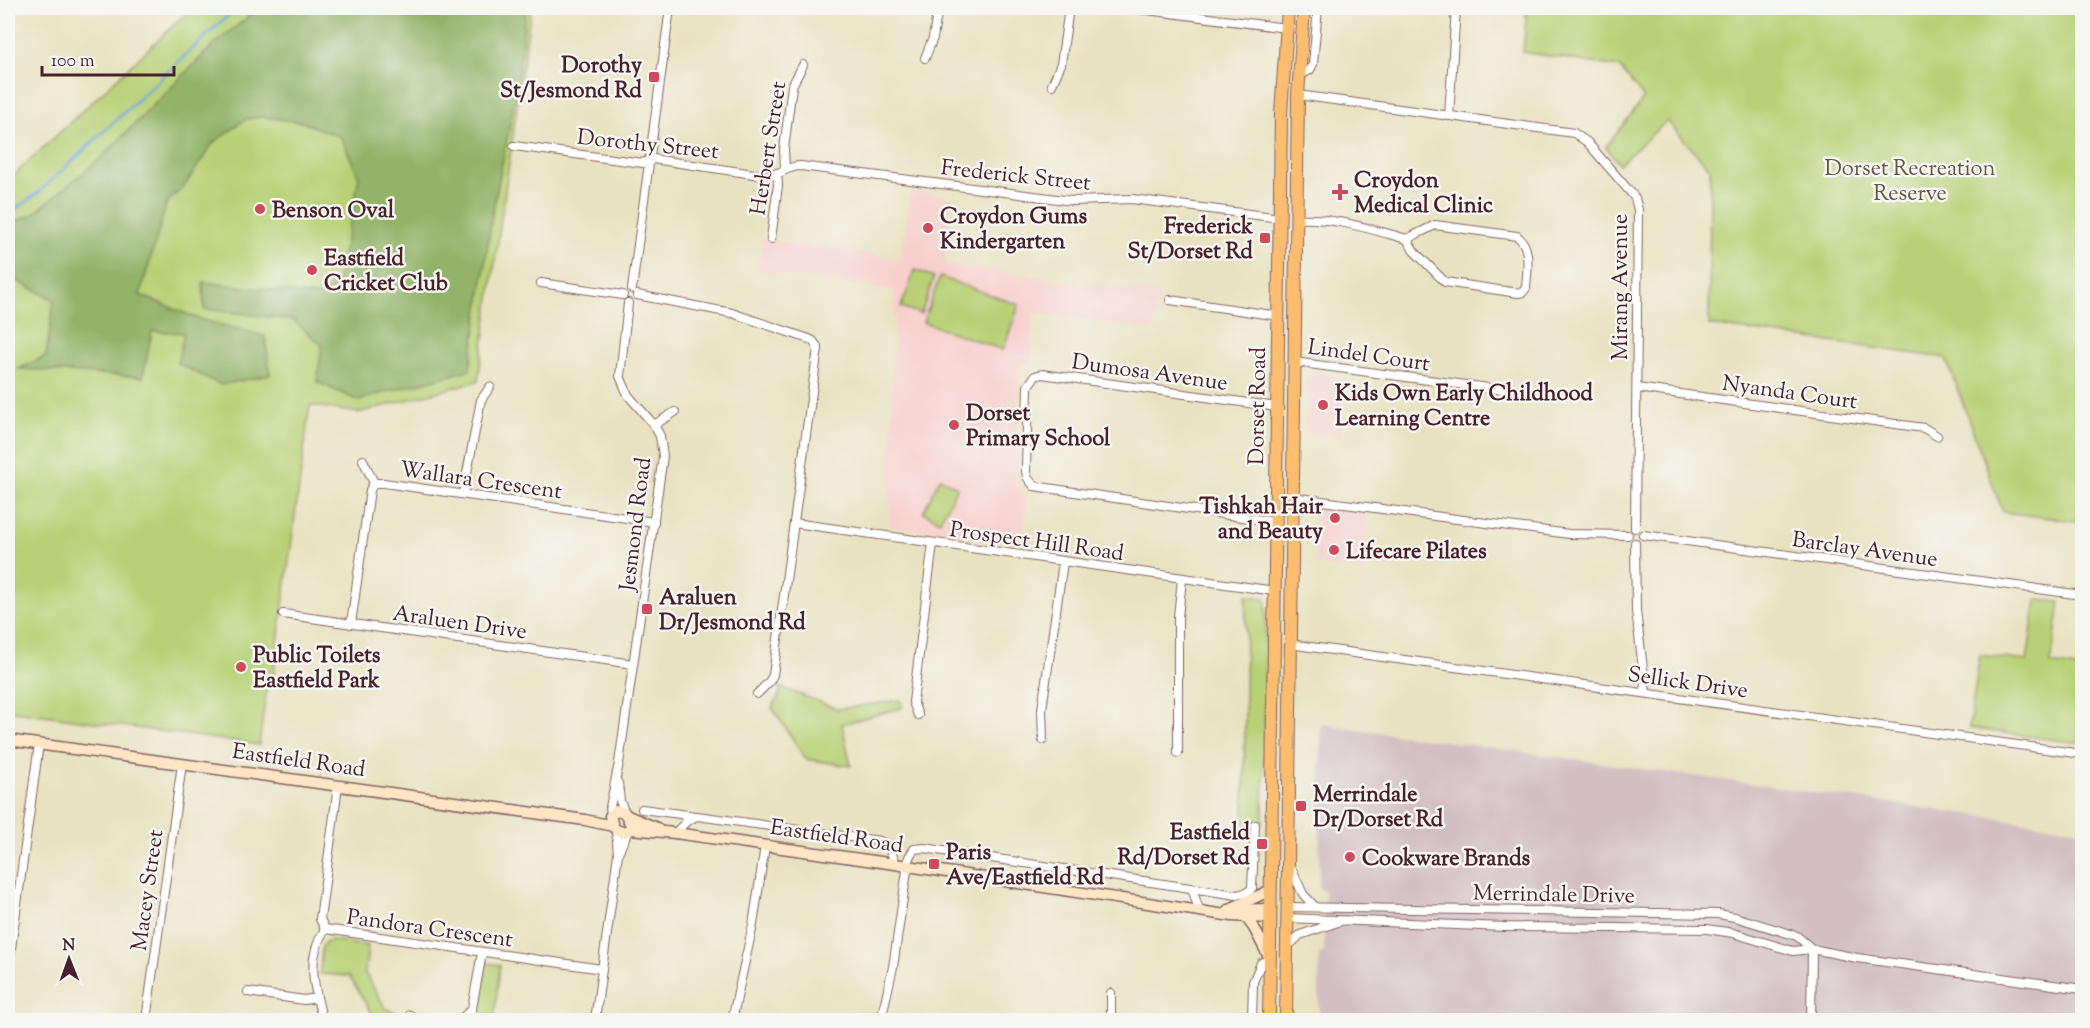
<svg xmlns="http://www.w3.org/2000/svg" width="2090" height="1028" viewBox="0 0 2090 1028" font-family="'Sorts Mill Goudy',serif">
<rect width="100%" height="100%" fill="#f6f6f2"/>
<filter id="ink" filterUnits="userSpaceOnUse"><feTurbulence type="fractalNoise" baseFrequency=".0167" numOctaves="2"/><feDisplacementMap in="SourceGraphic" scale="12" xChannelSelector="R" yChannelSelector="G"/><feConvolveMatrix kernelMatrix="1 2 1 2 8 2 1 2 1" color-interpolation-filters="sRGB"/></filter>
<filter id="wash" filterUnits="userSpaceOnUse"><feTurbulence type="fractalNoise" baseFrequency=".008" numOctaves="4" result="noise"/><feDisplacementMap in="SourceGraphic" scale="24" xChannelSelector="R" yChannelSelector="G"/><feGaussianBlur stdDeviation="1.35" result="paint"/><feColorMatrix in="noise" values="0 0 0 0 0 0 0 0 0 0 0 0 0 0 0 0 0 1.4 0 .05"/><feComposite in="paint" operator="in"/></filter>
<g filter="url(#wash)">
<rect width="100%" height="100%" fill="#e9e2c1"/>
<g fill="#f7d0cd">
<path d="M911,192L953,197L945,264L1159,294L1154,330L1032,312V363L1019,362L1016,487L1027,500L1022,544L889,526L895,291L758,270L762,239L901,258Z"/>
<path d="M1310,374L1342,378V437L1305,433V378Z"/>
<path d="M1316,504L1366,511L1365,570L1315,563Z"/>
</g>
<path fill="#d2bec3" d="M1321,724L2082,830V1020H1319V954L1324,952L1325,891L1321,890L1319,887Z"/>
<g fill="#b8d176" stroke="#817850" stroke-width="1.5">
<path d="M192,8H531L478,381L358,413L310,405L272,686H267L259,745L8,710V181Z"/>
<path d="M1527,8H2082V522L2003,512L1946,358L1709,325L1710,169L1667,121L1619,164L1606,147L1644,98L1619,67L1523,52Z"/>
<path d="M915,270L934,277L921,314L901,307Z"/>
<path d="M940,277L1019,305L1003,350L923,322Z"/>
<path d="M940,478L957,487L940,521L923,512Z"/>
<path d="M1246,596L1264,598L1266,601L1263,823L1244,822Z"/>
<path d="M2036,600L2060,602L2051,664L2082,669V709L2078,743L1969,728L1980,655L2027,661Z"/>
<path d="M780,687L838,709L901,700L902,708L842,724L851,766L806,759L772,708L779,696Z"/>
<path d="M331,940L368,946L365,973L386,1009L407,1016L406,1020H376L349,976L320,974L322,947L325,942Z"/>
<path d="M486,963L500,965L494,1020H498H470L480,1011Z"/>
</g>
<path fill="#92b367" stroke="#6e6949" stroke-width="1.5" d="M259,8H526L516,94L492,215L470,370L375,395L359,401L317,382L322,345L293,320L204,309L203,282L319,296L337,283L359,177L341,137L302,122L263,117L246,119L213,143L183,188L167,202L140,295L199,319L265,336L270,375L221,385L177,363L184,333L152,331L143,377L19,369L46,356L54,300L14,279L8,278V224L32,215L101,158L213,45Z"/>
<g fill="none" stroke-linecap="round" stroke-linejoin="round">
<path stroke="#6aa0d7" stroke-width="3" d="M8,210L20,206L38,193L236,8"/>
</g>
</g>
<g filter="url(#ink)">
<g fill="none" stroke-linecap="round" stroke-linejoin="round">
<g stroke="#826360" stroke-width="10">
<g id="street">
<path d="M1132,8L1286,28"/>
<path d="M925,58L933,38L938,8"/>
<path d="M1299,76L1310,70L1313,64L1318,8"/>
<path d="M1052,85L1061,64L1069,8"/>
<path d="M1298,95L1574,133L1587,142L1631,193L1635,198L1638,210L1635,528"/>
<path d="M1449,116L1456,8"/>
<path d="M514,146L643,163L653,159L767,176C780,175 787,166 801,166L1073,201L1132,199L1280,218"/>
<path d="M785,168L784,149L792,86L803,65"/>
<path d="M1296,219C1334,217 1370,229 1407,239L1435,225L1517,236C1532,247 1527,271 1526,288L1523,292L1518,293L1445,282L1414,251L1407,239"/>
<path d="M771,239L778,185L777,173"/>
<path d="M541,283L623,295"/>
<path d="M632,289L670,8"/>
<path d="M637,295L732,313L809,339L813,341L818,348L773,675L769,682L757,694"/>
<path d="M1170,300L1279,316"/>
<path d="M1294,362L1511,391"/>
<path d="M1637,388L1924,428L1937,436"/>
<path d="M654,425L675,412"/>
<path d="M363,460L374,483"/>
<path d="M463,494L481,400L490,387"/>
<path d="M1292,497L1569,534L1628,535"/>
<path d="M1276,522L1034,486L1027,477L1026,471L1028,386L1035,376L1042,374L1277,407"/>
<path d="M794,523L1275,591"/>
<path d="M1643,535L2082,595"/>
<path d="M1635,543L1636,611L1646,693"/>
<path d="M283,614L633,664"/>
<path d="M351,624L370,490L374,483H384L654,522"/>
<path d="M1289,644L2082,754"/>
<path d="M918,715L913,702L933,543"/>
<path d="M1043,740L1042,709L1063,562"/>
<path d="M1178,753V617L1182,579"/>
<path d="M618,783L620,801L625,813"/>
<path d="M338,786L320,919L325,929L602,969"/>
<path d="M642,809L695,816"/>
<path d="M611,814L610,807L619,763L663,456L660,436L654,425L628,395L620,376L628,303"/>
<path d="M675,833L687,821L697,816L880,841C889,845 893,855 895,864"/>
<path d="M618,853L628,831"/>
<path d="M1290,866L1303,894L1315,907"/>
<path d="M1192,888L1199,910"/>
<path d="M1287,907L1718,914L1735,917L1797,936L1812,949"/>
<path d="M1287,918L1505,927L1707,929L1733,933L1793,951L1812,949L1857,958L2082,989"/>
<path d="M1287,947L1300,935L1341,921"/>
<path d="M8,970L39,744"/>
<path d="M248,992L304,1000L317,998"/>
<path d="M410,1015V1020"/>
<path d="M146,1020L182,764"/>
<path d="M320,1020L321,1014C313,983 307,957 325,929"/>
<path d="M460,1020L472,1009L473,1003L482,953"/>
<path d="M595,1020L618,854L616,830"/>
<path d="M732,1020L753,925L765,846"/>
<path d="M881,1020L893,967L909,857L914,849L924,848L1237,895L1248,892L1252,888L1255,825"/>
<path d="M1111,1020V993"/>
<path d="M1252,1020L1253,982L1261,963L1270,960"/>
<path d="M1811,1020L1812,949"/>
</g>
</g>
<g stroke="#826360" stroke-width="13">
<g id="secondary">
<path d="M8,740L585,820L613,826L616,830L624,832L630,829L631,825L625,813L616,811L610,816L613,826"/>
<path d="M628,816L657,828"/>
<path d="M630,829L675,833L895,864L1232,916L1270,918"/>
<path d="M1234,907L1269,891"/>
<path d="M1228,910L1270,909"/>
<path d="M1246,917L1254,928L1269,957"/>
</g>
</g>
<g stroke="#826360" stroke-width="14">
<g id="primary">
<path d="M1269,1020L1281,114L1288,8"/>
<path d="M1286,1020L1298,95L1304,8"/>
</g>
</g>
<use href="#street" stroke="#fff" stroke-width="8"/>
<use href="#secondary" stroke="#fee5c5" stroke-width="10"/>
<use href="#primary" stroke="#fcbd6f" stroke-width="12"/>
</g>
</g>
<g fill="#d1495b" stroke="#f6f6f2" stroke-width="2">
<rect x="648" y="71" width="12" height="12" rx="3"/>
<path d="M1337 183h6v6h6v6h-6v6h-6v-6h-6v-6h6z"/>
<circle cx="260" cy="209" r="6"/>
<circle cx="928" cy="228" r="6"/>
<rect x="1259" y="232" width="12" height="12" rx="3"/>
<circle cx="312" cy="270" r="6"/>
<circle cx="1323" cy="405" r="6"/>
<circle cx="954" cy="425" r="6"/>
<circle cx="1335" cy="518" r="6"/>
<circle cx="1334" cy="550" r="6"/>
<rect x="641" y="603" width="12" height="12" rx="3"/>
<circle cx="241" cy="667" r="6"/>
<rect x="1295" y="800" width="12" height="12" rx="3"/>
<rect x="1256" y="838" width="12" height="12" rx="3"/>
<circle cx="1350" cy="857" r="6"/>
<rect x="928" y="858" width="12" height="12" rx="3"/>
</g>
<g text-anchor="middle" stroke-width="5" stroke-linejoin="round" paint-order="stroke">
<g font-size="22" font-weight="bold" fill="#4a1f2b" stroke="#f6f6f2" text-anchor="start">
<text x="642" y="72" text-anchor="end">Dorothy<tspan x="642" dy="25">St/Jesmond Rd</tspan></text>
<text x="1354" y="187">Croydon<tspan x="1354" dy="25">Medical Clinic</tspan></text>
<text x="272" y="217">Benson Oval</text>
<text x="940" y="223">Croydon Gums<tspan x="940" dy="25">Kindergarten</tspan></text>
<text x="1253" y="233" text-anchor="end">Frederick<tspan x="1253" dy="25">St/Dorset Rd</tspan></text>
<text x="324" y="265">Eastfield<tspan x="324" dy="25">Cricket Club</tspan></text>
<text x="1335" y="400">Kids Own Early Childhood<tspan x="1335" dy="25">Learning Centre</tspan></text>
<text x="966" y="420">Dorset<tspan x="966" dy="25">Primary School</tspan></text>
<text x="1323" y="513" text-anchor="end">Tishkah Hair<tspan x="1323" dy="25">and Beauty</tspan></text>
<text x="1346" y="558">Lifecare Pilates</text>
<text x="659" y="604">Araluen<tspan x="659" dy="25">Dr/Jesmond Rd</tspan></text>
<text x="253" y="662">Public Toilets<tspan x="253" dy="25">Eastfield Park</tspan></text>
<text x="1313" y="801">Merrindale<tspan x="1313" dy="25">Dr/Dorset Rd</tspan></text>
<text x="1250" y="839" text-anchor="end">Eastfield<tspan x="1250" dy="25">Rd/Dorset Rd</tspan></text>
<text x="946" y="859">Paris<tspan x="946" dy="25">Ave/Eastfield Rd</tspan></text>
<text x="1362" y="865">Cookware Brands</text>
</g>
<g font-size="22" fill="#4a1f2b" stroke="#f6f6f2">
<text transform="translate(648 143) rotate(6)" y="8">Dorothy Street</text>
<text transform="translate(767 148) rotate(-81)" y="8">Herbert Street</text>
<text transform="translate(1016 174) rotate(6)" y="8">Frederick Street</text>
<text transform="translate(1619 287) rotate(-90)" y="8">Mirang Avenue</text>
<text transform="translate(1369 354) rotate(8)" y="8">Lindel Court</text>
<text transform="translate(1150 371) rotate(8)" y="8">Dumosa Avenue</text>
<text transform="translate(1790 391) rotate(8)" y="8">Nyanda Court</text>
<text transform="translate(1256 406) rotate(-89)" y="8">Dorset Road</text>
<text transform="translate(481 479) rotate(8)" y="8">Wallara Crescent</text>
<text transform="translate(634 524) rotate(-83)" y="8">Jesmond Road</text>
<text transform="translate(1037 540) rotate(8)" y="8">Prospect Hill Road</text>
<text transform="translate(1865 548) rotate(8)" y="8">Barclay Avenue</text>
<text transform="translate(460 621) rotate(8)" y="8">Araluen Drive</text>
<text transform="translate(1688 681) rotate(8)" y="8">Sellick Drive</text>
<text transform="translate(299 759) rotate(8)" y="8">Eastfield Road</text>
<text transform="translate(837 835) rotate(8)" y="8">Eastfield Road</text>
<text transform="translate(146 890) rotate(-82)" y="8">Macey Street</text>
<text transform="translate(1554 893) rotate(1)" y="8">Merrindale Drive</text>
<text transform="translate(430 927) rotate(8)" y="8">Pandora Crescent</text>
</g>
<g font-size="22" fill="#6b5442" stroke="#f6f6f2">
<text x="1910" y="175">Dorset Recreation<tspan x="1910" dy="25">Reserve</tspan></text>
</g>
</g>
<rect width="2090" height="1028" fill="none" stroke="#f6f6f2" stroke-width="30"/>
<g transform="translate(69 959) rotate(359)" stroke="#f6f6f2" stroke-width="4.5" paint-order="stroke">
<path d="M0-4.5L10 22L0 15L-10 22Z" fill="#4a1f2b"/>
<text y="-9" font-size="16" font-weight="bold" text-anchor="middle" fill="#4a1f2b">N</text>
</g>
<path d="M42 66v9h132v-9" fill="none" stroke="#4a1f2b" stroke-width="3"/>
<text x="51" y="66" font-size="18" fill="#4a1f2b" stroke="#f6f6f2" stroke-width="4.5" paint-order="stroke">100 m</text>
</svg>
